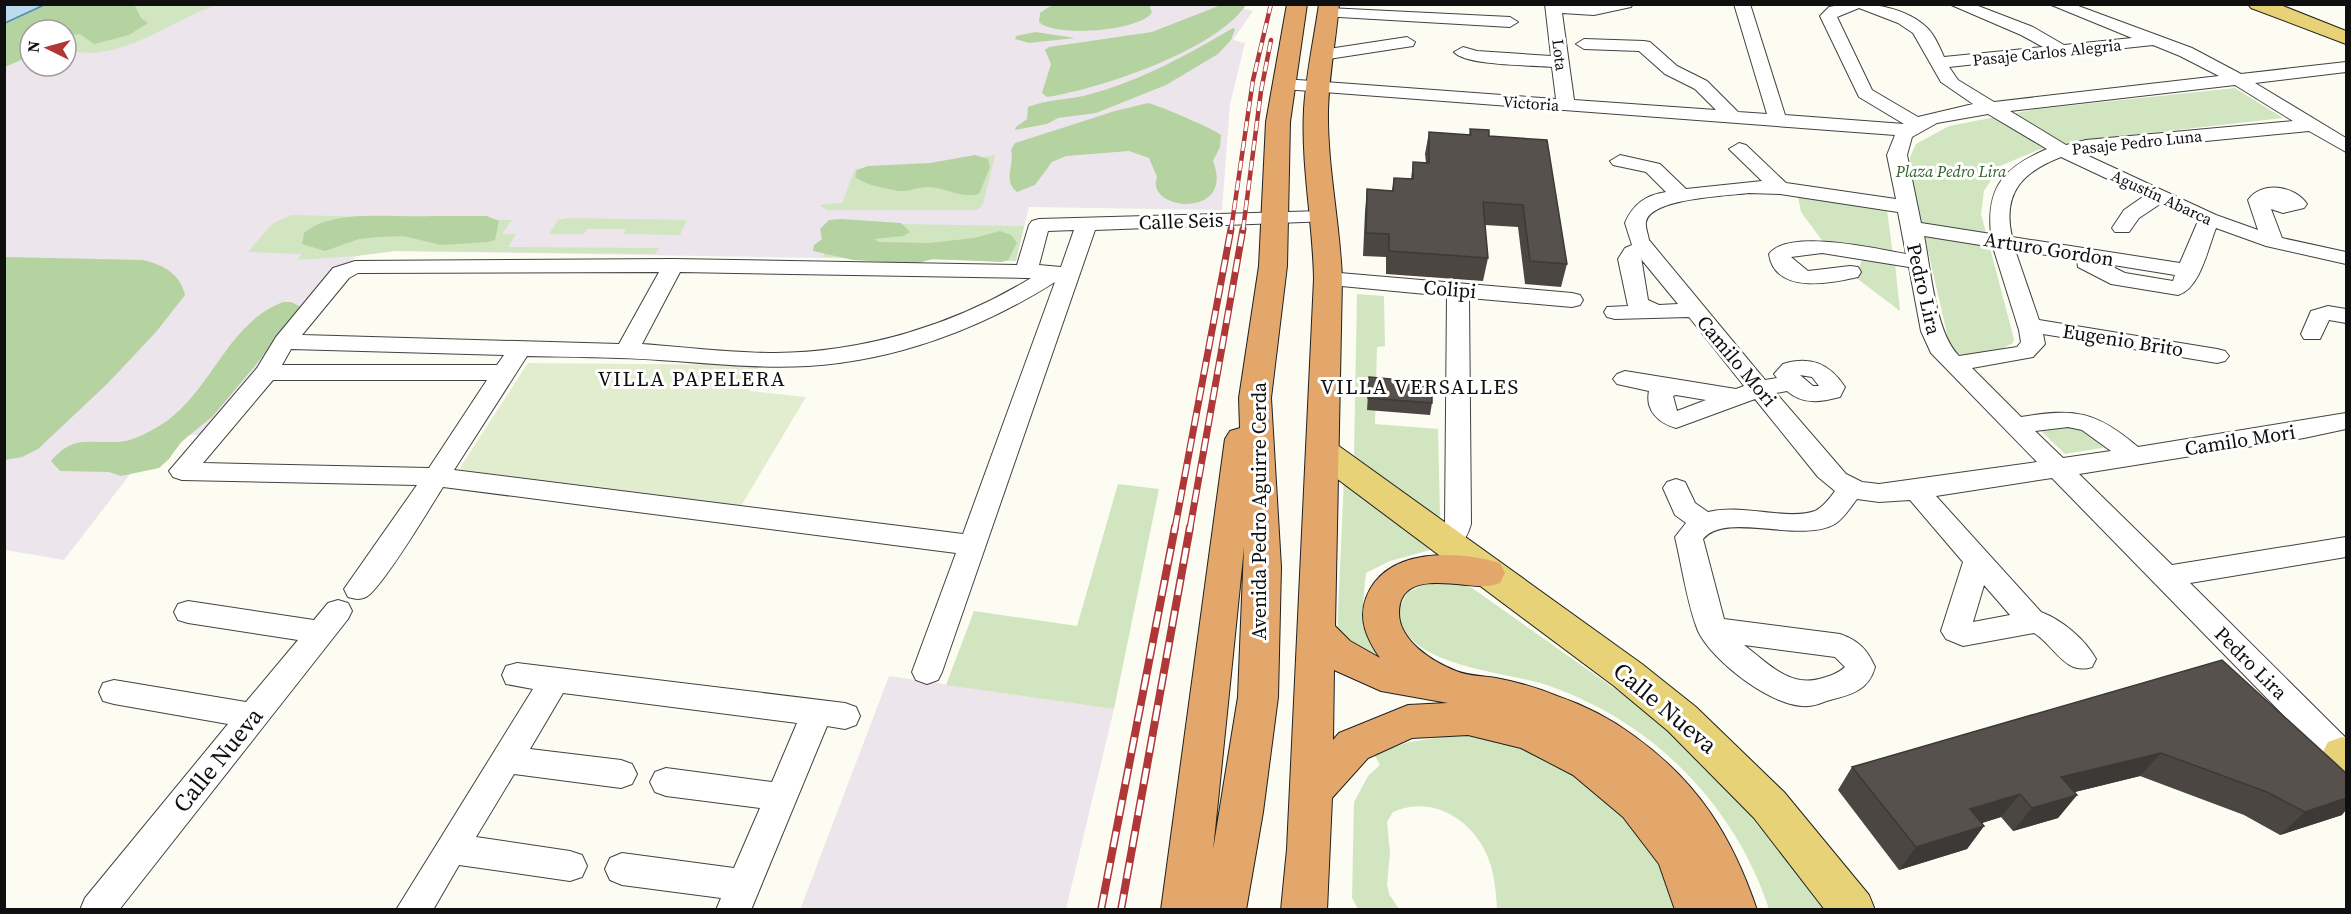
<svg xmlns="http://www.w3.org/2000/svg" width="2351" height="914" viewBox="0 0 2351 914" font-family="'Source Serif 4',serif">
<rect width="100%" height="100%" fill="#fdfcf3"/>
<g fill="#ece5ec">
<path d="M117,4H1244L1241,8L1253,11L1233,40L1245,43L1230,104L1222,210L1029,207L1016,261L395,251L356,256L205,435H189L170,456H144L64,560L5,550L4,64L30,50V66H66V31Z"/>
<path d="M889,676L1114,709L1066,909L800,910Z"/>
</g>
<g fill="#d1e5c0">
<path d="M117,5H216C176,19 138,49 94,53C85,53 75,51 66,51V31Z"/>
<path d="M2235,88L2283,118L2079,141L2038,150L2000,166L1984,191L1981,214L2014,339L2013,343C1995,353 1970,361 1951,351L1910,173V157L1916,144L1949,126L2037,109Z"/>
<path d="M995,155L983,204L978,210H827L819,205L842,203L855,169L943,164Z"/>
<path d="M1798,197L1887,210L1893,255L1824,243L1801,212Z"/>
<path d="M291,215L512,220L502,234H516L508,247L659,248L655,254L395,251L356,256L297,260L302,254L248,252L272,224Z"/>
<path d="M568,218L687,220L680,235L624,234L626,229H587L584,234H549L558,220Z"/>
<path d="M836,223L1024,226L1016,261L823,257Z"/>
<path d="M1863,258L1895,263L1900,311L1855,277Z"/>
<path d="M1357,294L1384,296L1385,346L1377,347L1375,424L1438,429L1440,516L1432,519L1358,465L1354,455Z"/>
<path d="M2070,425L2083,427L2114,446L2065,454L2041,431Z"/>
<path d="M1344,479L1430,550L1390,561L1366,573C1361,619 1358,627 1393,660L1366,655L1337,636Z"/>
<path d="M1118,484L1159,489L1114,709L946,685L974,611L1077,626Z"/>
<path d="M1432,581H1455L1472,588L1669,727L1762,824L1825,909H1769C1745,835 1694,768 1628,725C1603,708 1575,695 1547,685C1505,671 1401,667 1398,610L1408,592Z"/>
<path d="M1456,735L1487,738L1534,749L1613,801L1658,862L1675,909H1497C1496,891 1494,868 1485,851C1469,817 1429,795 1393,812L1387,822L1390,853L1387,884L1389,894L1399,909H1358L1352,898L1354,802L1368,776L1380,765L1374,754L1409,742Z"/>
</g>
<g fill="#b5d3a1">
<path d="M134,4L141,18L148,23L129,35L94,44L80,34L66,36V30H30V56L5,67L4,23L44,5Z"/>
<path d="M1052,5H1149L1152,12C1142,31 1055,38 1039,22L1040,13Z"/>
<path d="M1221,5H1246C1216,50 1100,89 1047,97L1042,93L1051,64L1045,50L1049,47L1152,32Z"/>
<path d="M1233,28L1235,29L1231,40L1218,54L1166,85L1096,113L1058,118L1047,124L1015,130L1016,127L1027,119L1028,107C1047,99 1070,100 1091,94C1142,80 1187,55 1233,28Z"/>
<path d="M1035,32L1075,38L1029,43L1015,39L1016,36Z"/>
<path d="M1148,103C1158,105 1214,129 1221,135L1220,147L1213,161C1236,220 1144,211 1157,177L1149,158L1129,151L1066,156L1052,162L1035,185L1017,192C1002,180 1015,166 1011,150L1015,143L1115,111Z"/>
<path d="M975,155L988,159L990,167L979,194C956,198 949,188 928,187C919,186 909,192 900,191C887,189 865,185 855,177L857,170L868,166L930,163Z"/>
<path d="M432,216H487L499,221L495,240L488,242L441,245L403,236L377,237L359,239L325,251L302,244L304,233C333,208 394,218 432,216Z"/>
<path d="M841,219L901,223L910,232L903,236L874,239L879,242L929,243L974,238L1000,231L1011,235L1017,243L1008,260L1002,262L933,259L918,263L886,262L853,260L813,251L814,245L822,239L820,229L829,220Z"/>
<path d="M5,257L143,260C164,265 180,274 185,295L156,332L107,384L38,449L22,457L5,460Z"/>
<path d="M283,302H291L303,308L213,416L181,442L169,459L159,468L121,476L109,472L60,471L51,461C72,436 87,443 117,442C131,442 147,433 159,426C210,396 226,323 283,302Z"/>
</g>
<path fill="#e2edd0" d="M528,363L759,365L750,391L806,397L741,506L461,470V466Z"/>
<path fill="#bddaef" stroke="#4d8cbd" stroke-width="1.5" d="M5,4H44V5L5,23Z"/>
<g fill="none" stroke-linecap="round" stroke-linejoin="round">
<g stroke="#424242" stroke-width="2">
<g id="minor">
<path d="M1545,4H1633L1631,7L1594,15L1562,13L1574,100L1716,110L1695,89L1665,74L1639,51L1584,49L1576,44L1584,39L1644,41L1650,42L1677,66L1707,81L1738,112L1767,114L1734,4H1750L1785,115L1904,124L1859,97L1820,16L1829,7C1858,0 1901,5 1924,25C1934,33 1939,46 1944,57L2043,47L2021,35L1949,4H1973L2033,27L2064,45L2132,38L2049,4H2073L2192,48L2241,74L2346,62V72L2255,83L2346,138V152L2309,131L2082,153L2216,215L2258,230L2248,200C2262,180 2295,186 2307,204L2304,208L2283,213L2271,209L2282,238L2346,252V264L2266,246L2216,228C2208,248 2200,289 2178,295L2111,284L2078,267L2077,260L2015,250L2039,320L2217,349L2225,351L2229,356L2225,361L2217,363L2043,334L2045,344L2033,357L1972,368L2021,417C2075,408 2096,411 2138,447L2346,413V429L2304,438L2079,474L2172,565L2346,537V557L2190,583L2346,738V771L2335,768L2052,478L1936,496L2041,612C2062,620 2085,639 2096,659L2092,667C2065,676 2054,645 2034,633L1963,646L1946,639L1941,631L1963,562L1910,500L1879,502L1857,499C1850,508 1844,518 1835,524C1800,544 1726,511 1703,539L1724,619L1840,634C1859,641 1867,649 1875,667C1869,690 1851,695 1830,700C1823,702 1815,706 1808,706C1774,709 1712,661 1698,631C1687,604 1682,566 1675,537L1686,523L1675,515L1663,488L1667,482L1676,479L1685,482L1695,503L1708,512C1741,503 1787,521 1815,511C1823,507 1830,498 1835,491L1818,477L1755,399L1676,428C1658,423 1645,410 1649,391L1617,384L1613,379L1617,374L1625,371L1736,389L1744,386L1689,317L1615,319L1607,317L1604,312L1607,307L1628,306L1618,259L1625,248L1632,245L1625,223C1633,204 1646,195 1666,192L1646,172L1613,165L1610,161L1620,155L1660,164L1686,189L1762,181L1729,149L1739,143L1746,145L1786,183L1896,199L1887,155L1895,135L1284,89L1275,84L1284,79L1556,99L1552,67C1533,65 1466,66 1454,52L1463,47L1477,51L1551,56ZM1859,8L1898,23L1913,33L1941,82L1973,104L1918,117L1872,90L1837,17ZM2153,45L2180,56L2219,76L1994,102L1958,80L1949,67ZM2235,85L2293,121L2086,140L2066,145L2010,111ZM1988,114L2047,149C2005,167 1986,186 1991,234L1921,223L1907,155L1912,137L1937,123ZM2061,157L2144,196L2124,210L2112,228L2115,232H2129L2139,218L2160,204L2198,221L2180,263L2012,237C2002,193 2022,172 2061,157ZM1749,193L1780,194L1898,212L1906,254C1878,249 1788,228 1769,254C1775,295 1832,283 1858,277L1861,272L1858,267L1850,266L1808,271L1791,257L1822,253L1909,267L1921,331L1931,353L2037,462L1879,484L1862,482L1846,474L1776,393L1787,391C1803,405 1821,402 1840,397L1845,387C1829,363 1810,356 1783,364L1774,374L1777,378L1765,380L1649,240C1648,234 1645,227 1646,222C1650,198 1728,196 1749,193ZM1924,236L1993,247L2019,330L2021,342L2017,347L1959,356C1935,332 1931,270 1924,236ZM1641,257V259L1678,304L1659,305L1648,300ZM2107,264L2175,275L2173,281L2125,273ZM1800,375L1812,377L1819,386H1813ZM1676,395L1706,400L1677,411L1673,396ZM2068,427L2082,430L2111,451L2063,458L2035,431ZM1984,585L2010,615L1973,622ZM1744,645L1835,657L1845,667C1837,674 1830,676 1819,679C1788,687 1767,662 1744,645Z"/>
<path d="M1328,8L1510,17L1518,22L1510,27L1322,16L1320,13L1322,10Z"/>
<path d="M1407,37L1415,42L1413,46L1322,60L1313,55L1322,50Z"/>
<path d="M1323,211L1330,213L1333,217L1330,221L1095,230L942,672L938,680L927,684L916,680L912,672L956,553L443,487C431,506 381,590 366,597C359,600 355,599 348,597L344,589L417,485L182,480L173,477L169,471L257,368L276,337L333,268L355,261L673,259L1017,265L1029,225L1032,221L1039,219ZM1074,230L1061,267L1039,265L1048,231ZM659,272L619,344L302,335L349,278L358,273ZM680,272L1026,278H1031C954,325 865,352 775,353C731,353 686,347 642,344ZM1055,282L963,534L454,470L527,356C571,357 615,357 659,360C709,363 758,369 808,366C896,361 982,328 1055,282ZM291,349L504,355L497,365H282ZM273,380H487L429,468L203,463Z"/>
<path d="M1328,272L1572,293L1580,295L1583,300L1580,305L1572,307L1469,298L1471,524C1466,542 1455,556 1435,550L1431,543L1445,524L1447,296L1320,284L1317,279L1320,274Z"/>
<path d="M2328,306L2346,309V323L2329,320L2320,339H2304L2301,334L2311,311Z"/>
<path d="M338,600L348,603L352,611L348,619L119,910H80L85,898L228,724L114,704L103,701L99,692L103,683L114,680L246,702L298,640L188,623L178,620L174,612L178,604L188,601L314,620L328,603Z"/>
<path d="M517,663L845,703L856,707L860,716L856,725L845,729L827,726L751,910H716L721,898L622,885L610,880L605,869L610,858L622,853L734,868L760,808L666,796L655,792L650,782L655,772L666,768L772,782L797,723L563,693L530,749L621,760L632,764L637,774L632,784L621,788L514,774L476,837L570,851L582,855L587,866L582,877L570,881L459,865L433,910H396L533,689L506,684L502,675L506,666Z"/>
</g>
</g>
<g stroke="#202020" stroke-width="2">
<g id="major">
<path d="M2248,4H2278L2346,31V44L2251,8Z"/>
<path d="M1324,441L1336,444L1642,664L1696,707L1784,792L1869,895L1875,910H1825L1754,818L1668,731L1614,686L1312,460L1308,452L1312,444Z"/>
<path d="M2342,737L2346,738V773L2328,766L2322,754L2328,742Z"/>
</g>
</g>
<g stroke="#202020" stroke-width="2">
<g id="highway">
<path d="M1287,4H1307L1290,122L1287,266L1271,398L1281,567L1278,697L1263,812L1246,910H1161L1225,439L1230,431L1240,428L1239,398L1259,266L1266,122ZM1244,547L1238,697L1213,850Z"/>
<path d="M1319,4H1339C1336,39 1329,75 1328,110C1327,167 1340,222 1342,279L1335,626L1350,641L1380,658C1367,639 1358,620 1366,598C1385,547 1457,550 1500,563L1505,573L1500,583C1496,584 1491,586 1487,586C1462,588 1399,567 1399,613C1399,641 1433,662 1456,671C1468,676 1484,676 1496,678C1517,682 1538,688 1557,696C1584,705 1611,719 1634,736C1698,782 1732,836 1757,910H1675L1659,864L1623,817L1573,775L1521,748L1468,735L1412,738L1368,758L1332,798L1327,910H1281L1287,849L1314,279C1313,222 1301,166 1304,109C1306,75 1314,39 1319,4ZM1334,670L1381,691L1448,703L1408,705L1339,733L1333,740Z"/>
</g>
</g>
<use href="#minor" fill="#fff" fill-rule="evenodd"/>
<use href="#major" fill="#e8d278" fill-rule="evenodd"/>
<use href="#highway" fill="#e3a76b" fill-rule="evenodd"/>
<g stroke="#af3738" stroke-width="4.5">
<g id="rail-far2">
<path d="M1231,230L1253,80L1271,4"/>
<path d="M1243,230L1261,91L1271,40"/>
</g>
</g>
<g stroke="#af3738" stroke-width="7">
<g id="rail-far1">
<path d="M1175,528L1231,229"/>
<path d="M1190,528L1243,229"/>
</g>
</g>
<g stroke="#af3738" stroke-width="8">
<g id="rail">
<path d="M1101,910L1175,527"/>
<path d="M1121,910L1190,527"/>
</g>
</g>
<use href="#rail-far2" stroke="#fff" stroke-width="3" stroke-dasharray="10" stroke-linecap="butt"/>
<use href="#rail-far1" stroke="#fff" stroke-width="4.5" stroke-dasharray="13" stroke-linecap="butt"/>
<use href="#rail" stroke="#fff" stroke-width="5" stroke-dasharray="16" stroke-linecap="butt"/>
</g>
<g fill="#4b4642">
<path d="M1470,129L1489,136L1567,264L1561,287L1525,284L1518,227L1485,225L1488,258L1483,281L1386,274V257L1363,256L1365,212L1367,189L1392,191L1394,178L1411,179L1413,162L1426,163L1425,154L1429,132L1469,135Z"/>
<path d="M1369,377L1432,403L1430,415L1367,410Z"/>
<path d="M2222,660L2342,815L2280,835L2244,815L2140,776L2075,792L2077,795L2058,818L2013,831L2001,817L1982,823L1984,826L1967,849L1899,870L1838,790L1852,767Z"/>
</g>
<g fill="#3d3936">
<path d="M2161,753L2140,776L2042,800L2061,777Z"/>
<path d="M2020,794L2001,817L1953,832L1970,809Z"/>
<path d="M2077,795L2058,818L2013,831L2032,808Z"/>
<path d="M2346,798V810L2342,815L2280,835L2305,812Z"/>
<path d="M1984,826L1967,849L1899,870L1916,847Z"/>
</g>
<g fill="#57514d" stroke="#3d3936" stroke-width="1.5">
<path d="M1470,129L1489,130V136L1547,140L1567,264L1530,261L1523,205L1483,202L1488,258L1389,251V234L1366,233L1367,189L1393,191L1394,178L1413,179V162L1429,163V132L1471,135Z"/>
<path d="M1369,377L1432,383V403L1368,398Z"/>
<path d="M2222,660L2346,773V798L2305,812L2267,792L2161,753L2061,777L2077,795L2032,808L2020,794L1970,809L1984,826L1916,847L1852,767Z"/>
</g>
<g text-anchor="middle" stroke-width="6" stroke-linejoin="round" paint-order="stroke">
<g font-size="16" fill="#0f0f0f" stroke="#fff">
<text transform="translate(2047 52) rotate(-6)" y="6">Pasaje Carlos Alegria</text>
<text transform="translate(1560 55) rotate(83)" y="6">Lota</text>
<text transform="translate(1531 103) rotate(4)" y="6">Victoria</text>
<text transform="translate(2137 142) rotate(-6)" y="6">Pasaje Pedro Luna</text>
<text transform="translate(2162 197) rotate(25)" y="6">Agustín Abarca</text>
</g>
<g font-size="16" font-style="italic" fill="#306027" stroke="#fff">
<text x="1951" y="177">Plaza Pedro Lira</text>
</g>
<g font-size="20" fill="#0f0f0f" stroke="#fff">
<text transform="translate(1181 221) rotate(-2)" y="7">Calle Seis</text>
<text transform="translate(2049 249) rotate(9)" y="7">Arturo Gordon</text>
<text transform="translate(1450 289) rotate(5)" y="7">Colipi</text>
<text transform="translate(1924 289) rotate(77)" y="7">Pedro Lira</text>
<text transform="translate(2123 340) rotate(9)" y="7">Eugenio Brito</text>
<text transform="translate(1737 361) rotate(50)" y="7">Camilo Mori</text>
<text transform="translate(2240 440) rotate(-9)" y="7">Camilo Mori</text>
<text transform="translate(1259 511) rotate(-90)" y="7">Avenida Pedro Aguirre Cerda</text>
<text transform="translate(2251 663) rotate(45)" y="7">Pedro Lira</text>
</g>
<g font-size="21" letter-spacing="1.5" fill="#0f0f0f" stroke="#fff">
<text x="692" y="386">VILLA PAPELERA</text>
<text x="1420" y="394">VILLA VERSALLES</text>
</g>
<g font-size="24" fill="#0f0f0f" stroke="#fff">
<text transform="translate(1665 708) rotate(40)" y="8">Calle Nueva</text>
<text transform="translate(218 760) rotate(-51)" y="8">Calle Nueva</text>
</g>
</g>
<rect width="2351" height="914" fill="none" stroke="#0f0f0f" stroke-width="12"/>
<g transform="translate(48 48) rotate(275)"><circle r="28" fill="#ffffff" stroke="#9f9f9f" stroke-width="1.5"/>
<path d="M0-4.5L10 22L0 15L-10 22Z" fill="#af3738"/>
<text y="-9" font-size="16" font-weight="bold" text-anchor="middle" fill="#0f0f0f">N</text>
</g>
</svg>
